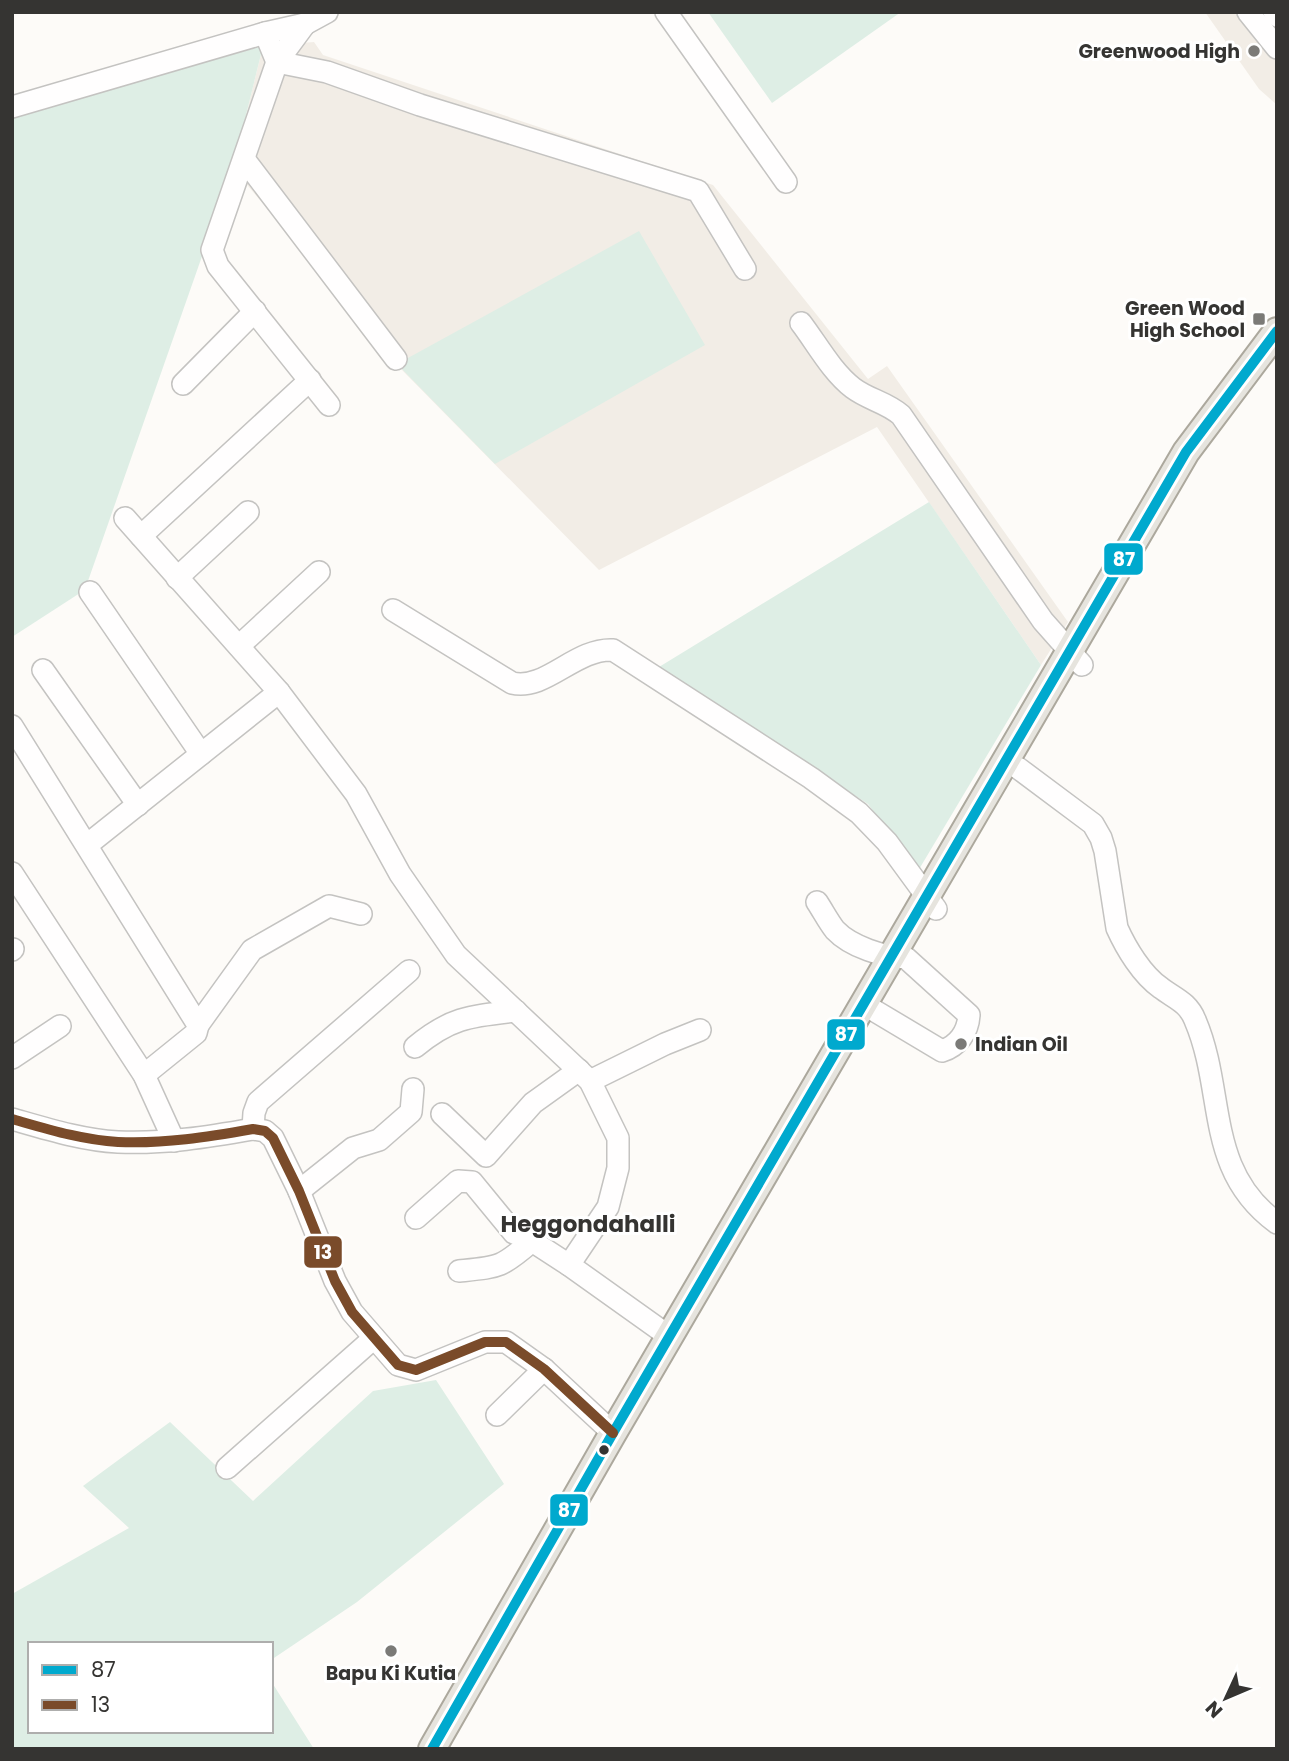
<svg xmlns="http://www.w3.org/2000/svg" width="1289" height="1761" viewBox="0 0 1289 1761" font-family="Poppins,sans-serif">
<rect width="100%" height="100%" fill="#fdfbf8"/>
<g fill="#f2ede6">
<path d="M1205,12H1277V105L1259,89Z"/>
<path d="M314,42L323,55L713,185L868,379L887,366L1068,622L1041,665L877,427L599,570L403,371L233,168L263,46Z"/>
</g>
<g fill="#deeee5">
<path d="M708,12H901L772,103Z"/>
<path d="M263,46L233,168L88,581L80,593L12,637V116Z"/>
<path d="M639,231L705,345L495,464L397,364Z"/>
<path d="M929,502L1041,665L918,871L868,804L659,667Z"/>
<path d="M436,1380L504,1484L357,1602L271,1660V1644H30V1731H271V1681L314,1749H12V1594L129,1528L83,1486L170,1422L253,1501L373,1391Z"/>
</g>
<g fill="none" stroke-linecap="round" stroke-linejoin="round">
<g stroke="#c4c3c1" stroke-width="24">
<g id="minor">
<path d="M666,12L786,182"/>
<path d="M1248,12L1277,48"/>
<path d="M1274,12L1277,16"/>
<path d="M305,24L277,62L212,250L218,266L329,405"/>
<path d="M265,33L277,62L327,72L420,105L698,191L745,269"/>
<path d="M12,107L265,33L305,24L327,12"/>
<path d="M244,159L396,359"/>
<path d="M801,323C817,344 832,372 853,388C869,400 886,402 901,415L1043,621L1082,665"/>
<path d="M183,384L255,311"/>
<path d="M125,518L279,692L356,794L400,874L456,955L590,1081L618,1138V1168L608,1207L569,1265L670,1337"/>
<path d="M141,536L310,380"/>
<path d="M177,578L248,512"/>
<path d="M90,592L201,754"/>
<path d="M393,610L512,683C546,691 575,648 613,650L811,778L859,813L887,842L936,909"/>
<path d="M239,646L319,572"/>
<path d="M43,670L138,805"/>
<path d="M12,726L198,1025L196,1033L144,1075"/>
<path d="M1018,768L1093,824L1101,838L1105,851L1117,928C1126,948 1142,975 1161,988C1174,998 1188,1002 1195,1020C1226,1092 1204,1170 1277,1223"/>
<path d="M87,845L279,692"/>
<path d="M12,873L144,1075L174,1141"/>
<path d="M817,902C823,911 828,921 835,930C851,947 884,957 906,958L969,1015C968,1032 958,1046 942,1051L875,1011"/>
<path d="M12,950L13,949"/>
<path d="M198,1025L252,950L329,906L361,914"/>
<path d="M415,1047C451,1017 471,1016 516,1011"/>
<path d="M12,1058L60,1026"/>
<path d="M590,1081L665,1044L700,1030"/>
<path d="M442,1114L486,1156L533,1103L579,1070"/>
<path d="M12,1119C47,1129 82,1140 118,1142C164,1144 208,1137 253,1129L265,1131L273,1138L299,1191L335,1281L352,1312L398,1365L416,1370L485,1342H506L544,1369L613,1433"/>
<path d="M253,1129L254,1113L258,1102L409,971"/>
<path d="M299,1191L353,1148L379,1140L411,1112L413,1089"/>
<path d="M416,1218L458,1181L472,1182L514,1233L532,1241L569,1265"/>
<path d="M459,1271C499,1267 501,1268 532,1241"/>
<path d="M497,1415L544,1369"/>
<path d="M227,1468L374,1338"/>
</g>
</g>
<g stroke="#aca89d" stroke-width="30">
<path id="major" d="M432,1749L613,1433L1186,452L1277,331"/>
</g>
<use href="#minor" stroke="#fffefe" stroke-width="21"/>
<use href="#major" stroke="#e6e4de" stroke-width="26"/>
<g stroke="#fff" stroke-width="16">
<path id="bus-1" d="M432,1749L613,1433L1186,452L1277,331"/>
</g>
<g stroke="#fff" stroke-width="16">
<path id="bus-2" d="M12,1119C47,1129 82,1140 118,1142C164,1144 208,1137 253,1129L265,1131L273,1138L299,1191L335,1281L352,1312L398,1365L416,1370L485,1342H506L544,1369L613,1433"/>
</g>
<use href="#bus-1" stroke="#00a9ce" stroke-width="10"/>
<use href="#bus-2" stroke="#7a4b2a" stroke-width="10"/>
</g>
<g fill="#7b7a77" stroke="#fff" stroke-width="2.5">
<circle cx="1254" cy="51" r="7"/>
<rect x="1252" y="312" width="14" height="14" rx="3.5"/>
<circle cx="961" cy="1044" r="7"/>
<circle cx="391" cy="1651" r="7"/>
</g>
<circle fill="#353432" stroke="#fff" stroke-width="2.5" cx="604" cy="1450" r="6"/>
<g text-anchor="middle" stroke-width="6" stroke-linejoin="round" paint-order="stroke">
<g font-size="19" font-weight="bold" fill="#353432" stroke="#fff" text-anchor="end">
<text x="1240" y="58">Greenwood High</text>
<text x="1245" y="315">Green Wood<tspan x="1245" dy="22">High School</tspan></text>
<text x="975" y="1051" text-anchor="start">Indian Oil</text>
<text x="391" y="1680" text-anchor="middle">Bapu Ki Kutia</text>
</g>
<g font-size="23" font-weight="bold" fill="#353432" stroke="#fff">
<text x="588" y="1232">Heggondahalli</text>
</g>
</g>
<g stroke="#fff" stroke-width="2.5">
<rect x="1103" y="542" width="41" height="34" rx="7" fill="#00a9ce"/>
<rect x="826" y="1018" width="40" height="33" rx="7" fill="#00a9ce"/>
<rect x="303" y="1235" width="40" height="34" rx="7" fill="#7a4b2a"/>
<rect x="549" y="1493" width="40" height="34" rx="7" fill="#00a9ce"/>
</g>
<g font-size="19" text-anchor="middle" font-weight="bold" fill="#fff">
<text x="1124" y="566">87</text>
<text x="846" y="1041">87</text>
<text x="323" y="1259">13</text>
<text x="569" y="1517">87</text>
</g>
<rect width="1289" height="1761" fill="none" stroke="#353432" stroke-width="28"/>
<rect x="28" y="1642" width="245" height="91" fill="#ffffff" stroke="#aeaead" stroke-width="2"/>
<rect x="42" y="1665" width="35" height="10" fill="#00a9ce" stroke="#aeaead" stroke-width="2"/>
<text x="91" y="1677" font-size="21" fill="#353432">87</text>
<rect x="42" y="1700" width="35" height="10" fill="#7a4b2a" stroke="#aeaead" stroke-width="2"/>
<text x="91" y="1712" font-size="21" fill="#353432">13</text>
<g transform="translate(1226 1698) rotate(226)" stroke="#ffffff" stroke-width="5" paint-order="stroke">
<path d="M0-5L12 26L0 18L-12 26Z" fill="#353432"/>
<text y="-10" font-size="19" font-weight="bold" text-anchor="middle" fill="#353432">N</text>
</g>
</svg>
